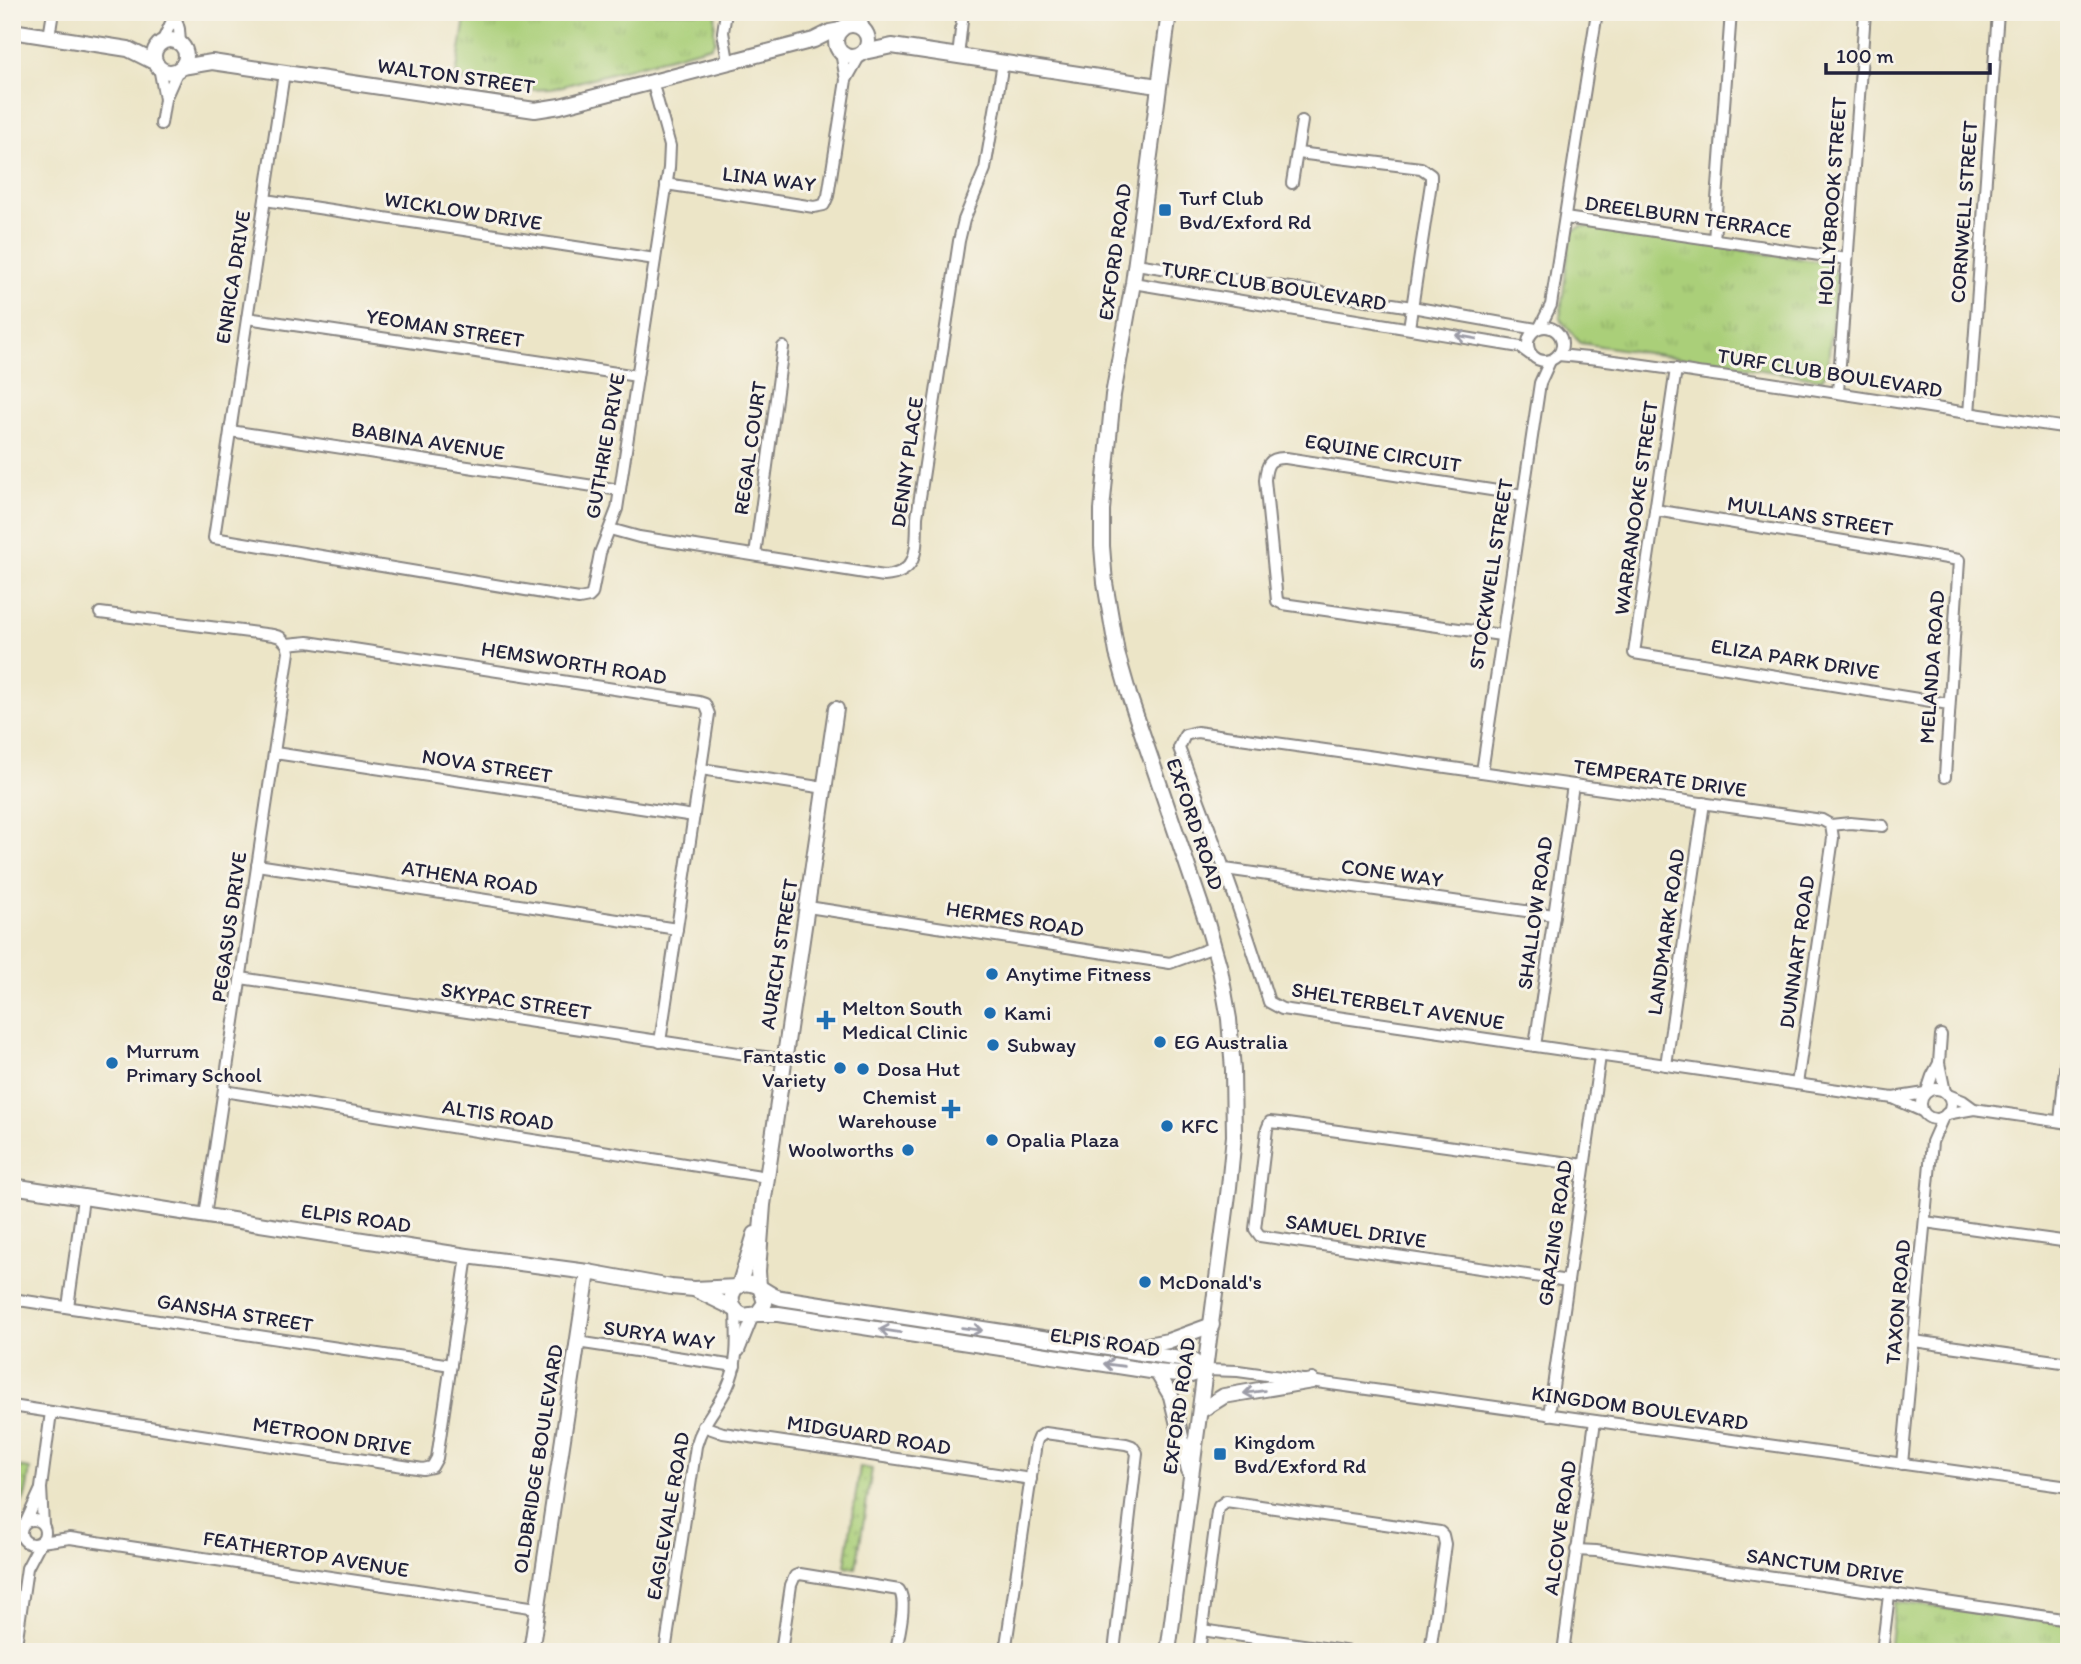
<svg xmlns="http://www.w3.org/2000/svg" width="2081" height="1664" viewBox="0 0 2081 1664" font-family="Itim,sans-serif">
<defs>
<pattern id="grass-dots" width="8" height="8" patternUnits="userSpaceOnUse" patternTransform="scale(1.75)"><rect width="8" height="8" fill="#aacf79"/><path d="M2 2h.1M6 6h.1" fill="none" stroke="#92b16a" stroke-width="1.8" stroke-linecap="round"/></pattern>
<pattern id="park-tufts" width="24" height="20" patternUnits="userSpaceOnUse" patternTransform="scale(1.75)"><rect width="24" height="20" fill="#aacf79"/><path d="M3 7l-1-3M5 7V3M7 7l1-3M15 17l-1-3M17 17v-4M19 17l1-3" fill="none" stroke="#92b16a"/></pattern>
</defs>
<rect width="100%" height="100%" fill="#f7f3e8"/>
<filter id="ink" filterUnits="userSpaceOnUse"><feTurbulence type="fractalNoise" baseFrequency=".0143" numOctaves="2"/><feDisplacementMap in="SourceGraphic" scale="14" xChannelSelector="R" yChannelSelector="G"/><feConvolveMatrix kernelMatrix="1 2 1 2 8 2 1 2 1" color-interpolation-filters="sRGB"/></filter>
<filter id="wash" filterUnits="userSpaceOnUse"><feTurbulence type="fractalNoise" baseFrequency=".00686" numOctaves="4" result="noise"/><feDisplacementMap in="SourceGraphic" scale="28" xChannelSelector="R" yChannelSelector="G"/><feGaussianBlur stdDeviation="1.57" result="paint"/><feColorMatrix in="noise" values="0 0 0 0 0 0 0 0 0 0 0 0 0 0 0 0 0 1.4 0 .05"/><feComposite in="paint" operator="in"/></filter>
<g filter="url(#wash)">
<rect width="100%" height="100%" fill="#ece5c7"/>
<g fill="url(#grass-dots)" stroke="#66785a" stroke-width="2">
<path d="M12,1466L30,1469C27,1485 28,1504 12,1511Z"/>
<path d="M860,1467L872,1469L856,1568L845,1566Z"/>
</g>
<g fill="url(#park-tufts)" stroke="#66785a" stroke-width="2">
<path d="M466,12H716L714,32L715,41L711,46L552,89L528,90L459,80L456,76Z"/>
<path d="M1583,226L1828,263L1837,276L1827,371L1822,379L1580,343L1560,319L1571,231Z"/>
<path d="M1895,1602L2069,1624V1652H1889Z"/>
</g>
</g>
<g filter="url(#ink)">
<g fill="none" stroke-linecap="round" stroke-linejoin="round">
<g stroke="#878481" stroke-width="14">
<g id="minor">
<path d="M726,12L723,32L728,61"/>
<path d="M859,12L864,29"/>
<path d="M175,15L179,29L180,43"/>
<path d="M845,26L853,12"/>
<path d="M49,37L53,12"/>
<path d="M162,42L176,12"/>
<path d="M841,52L846,80"/>
<path d="M958,57L963,12"/>
<path d="M159,67L165,99"/>
<path d="M284,73L214,538L579,599L589,597L592,594L600,553L617,509L669,168L670,146L652,81"/>
<path d="M161,124L165,99L178,70"/>
<path d="M1298,153L1421,168L1431,175V183L1409,328"/>
<path d="M1292,183L1302,121"/>
<path d="M666,184L814,207L824,205L828,196L846,80L860,55"/>
<path d="M265,200L655,259"/>
<path d="M1565,218L1847,259"/>
<path d="M1714,240L1731,12"/>
<path d="M1136,264L1412,307L1536,329"/>
<path d="M1133,283L1520,347L1531,355"/>
<path d="M247,318L637,376"/>
<circle cx="1545" cy="344" r="17"/>
<path d="M1540,327L1551,305L1597,12"/>
<path d="M1558,355C1608,359 1657,367 1706,374C1827,390 1948,411 2069,428"/>
<path d="M1676,369L1634,653L1949,704"/>
<path d="M1838,392L1865,12"/>
<path d="M1969,414L1998,12"/>
<path d="M230,431L620,490"/>
<path d="M1655,510L1959,560L1945,777"/>
<path d="M610,529L639,537L884,576C921,573 916,545 917,517L959,241L964,220L985,169L1003,63"/>
<path d="M755,555L783,347"/>
<path d="M100,613L273,635L280,637L287,644L308,642L699,702L705,704L709,714L660,1042"/>
<path d="M1501,635L1283,604L1277,601L1265,480C1266,465 1269,457 1286,458L1523,495"/>
<path d="M275,753L694,816"/>
<path d="M701,769L825,788"/>
<path d="M1482,772L1540,383L1550,361"/>
<path d="M1831,825L1822,820L1197,732L1185,735L1179,748C1211,832 1243,916 1269,1002L1282,1009L1893,1098L1925,1093"/>
<path d="M1831,825L1850,823L1883,826"/>
<path d="M257,865L677,929"/>
<path d="M1225,869L1554,915"/>
<path d="M808,907L1170,963L1214,947"/>
<path d="M241,978L785,1060"/>
<path d="M1941,1035L1939,1063L1945,1092"/>
<path d="M1535,1046L1573,785"/>
<path d="M1666,1065L1704,803"/>
<path d="M1797,1084L1833,838L1831,825"/>
<circle cx="1936" cy="1104" r="15"/>
<path d="M224,1091L767,1177"/>
<path d="M1927,1091L1932,1076L1939,1063"/>
<path d="M1948,1095L1963,1101L1974,1109"/>
<path d="M1893,1098L1922,1111"/>
<path d="M1946,1114L1974,1109L2069,1123"/>
<path d="M2060,1121L2067,1049"/>
<path d="M205,1216L289,652L287,644"/>
<path d="M1925,1222L2069,1242"/>
<path d="M1568,1281L1260,1236L1255,1229L1267,1129L1270,1122L1280,1123L1584,1165"/>
<path d="M12,1299L451,1365"/>
<path d="M68,1307L83,1198"/>
<path d="M1914,1341L2069,1363"/>
<path d="M577,1342L735,1366"/>
<path d="M739,1351L753,1316"/>
<path d="M1205,1370L1238,1371L2069,1487"/>
<path d="M12,1406L423,1469L432,1467L437,1458L467,1256"/>
<path d="M1549,1415L1600,1056"/>
<path d="M703,1426L723,1433L1031,1479"/>
<path d="M1902,1464L1932,1142L1943,1117"/>
<circle cx="33" cy="1532" r="12"/>
<path d="M26,1522L40,1491"/>
<path d="M43,1525L41,1488L51,1412"/>
<path d="M41,1542L70,1538L537,1608"/>
<path d="M1576,1550L1596,1551L2069,1620"/>
<path d="M1202,1630L1350,1652"/>
<path d="M15,1652L27,1568L40,1543"/>
<path d="M665,1652L696,1446C703,1421 716,1410 727,1388C739,1363 737,1339 736,1312"/>
<path d="M781,1652L791,1585L795,1576L800,1574L899,1590C908,1602 898,1636 896,1652"/>
<path d="M1005,1652L1036,1443L1038,1438L1045,1433L1126,1444L1132,1446L1137,1453L1114,1652"/>
<path d="M1199,1652L1217,1512L1219,1506L1226,1501L1440,1532L1443,1535L1445,1544L1430,1652"/>
<path d="M1563,1652L1595,1421"/>
<path d="M1882,1652L1889,1595"/>
</g>
</g>
<g stroke="#878481" stroke-width="18">
<g id="tertiary">
<circle cx="852" cy="41" r="16"/>
<path d="M12,31L128,49L156,63"/>
<circle cx="170" cy="56" r="16"/>
<path d="M864,52L892,46L1158,86"/>
<path d="M182,67L212,62L535,110L560,106L814,40L830,32L841,30"/>
<path d="M12,1186L467,1256L588,1272L671,1287L694,1289L737,1287"/>
<path d="M739,1286L755,1234"/>
<path d="M759,1287L758,1271L763,1205L836,709"/>
<path d="M696,1290L733,1308"/>
<path d="M761,1290L765,1303L757,1314L744,1316C724,1308 730,1280 751,1284C761,1285 769,1296 781,1298L1193,1361L1205,1370"/>
<path d="M757,1314H778L1157,1372L1191,1375L1205,1370"/>
<path d="M1131,1348L1168,1341L1212,1325"/>
<path d="M1157,1372L1171,1396L1189,1470"/>
<path d="M1200,1411L1224,1396L1312,1381"/>
<path d="M531,1652L588,1272"/>
<path d="M1168,1652L1229,1187L1234,1136L1233,1070L1229,1019L1220,969L1207,923L1129,695L1117,653L1105,583L1102,546V510L1113,395L1133,283L1169,12"/>
</g>
</g>
<use href="#minor" stroke="#fff" stroke-width="10"/>
<use href="#tertiary" stroke="#fff" stroke-width="14"/>
</g>
<defs><path id="oneway-shaft" d="M-6 0H5M1.5-3L5.5 0L1.5 3" fill="none" stroke-width="1.6" stroke-linecap="round" stroke-linejoin="round" transform="scale(1.75)"/></defs>
<g stroke="#9c9ca7">
<use href="#oneway-shaft" transform="translate(1466 337) rotate(-170)"/>
<use href="#oneway-shaft" transform="translate(972 1329) rotate(8)"/>
<use href="#oneway-shaft" transform="translate(890 1331) rotate(-171)"/>
<use href="#oneway-shaft" transform="translate(1114 1365) rotate(-172)"/>
<use href="#oneway-shaft" transform="translate(1254 1392) rotate(172)"/>
</g>
</g>
<g fill="#1f6fb2" stroke="#f7f3e8" stroke-width="2.5">
<rect x="1158" y="203" width="14" height="14" rx="3.5"/>
<circle cx="992" cy="974" r="7"/>
<circle cx="990" cy="1013" r="7"/>
<path d="M822.5 1009.5h7v7h7v7h-7v7h-7v-7h-7v-7h7z"/>
<circle cx="1160" cy="1042" r="7"/>
<circle cx="993" cy="1045" r="7"/>
<circle cx="112" cy="1063" r="7"/>
<circle cx="840" cy="1068" r="7"/>
<circle cx="863" cy="1069" r="7"/>
<path d="M947.5 1098.5h7v7h7v7h-7v7h-7v-7h-7v-7h7z"/>
<circle cx="1167" cy="1126" r="7"/>
<circle cx="992" cy="1140" r="7"/>
<circle cx="908" cy="1150" r="7"/>
<circle cx="1145" cy="1282" r="7"/>
<rect x="1213" y="1447" width="14" height="14" rx="3.5"/>
</g>
<g text-anchor="middle" stroke-width="6" stroke-linejoin="round" paint-order="stroke">
<g font-size="21" fill="#22223b" stroke="#f7f3e8">
<text transform="translate(456 76) rotate(8)" y="7">WALTON STREET</text>
<text transform="translate(769 179) rotate(7)" y="7">LINA WAY</text>
<text transform="translate(1832 201) rotate(-86)" y="7">HOLLYBROOK STREET</text>
<text transform="translate(463 211) rotate(9)" y="7">WICKLOW DRIVE</text>
<text transform="translate(1964 212) rotate(-86)" y="7">CORNWELL STREET</text>
<text transform="translate(1688 217) rotate(8)" y="7">DREELBURN TERRACE</text>
<text transform="translate(1115 252) rotate(-82)" y="7">EXFORD ROAD</text>
<text transform="translate(233 277) rotate(-81)" y="7">ENRICA DRIVE</text>
<text transform="translate(1274 286) rotate(9)" y="7">TURF CLUB BOULEVARD</text>
<text transform="translate(445 328) rotate(9)" y="7">YEOMAN STREET</text>
<text transform="translate(1830 373) rotate(9)" y="7">TURF CLUB BOULEVARD</text>
<text transform="translate(428 441) rotate(9)" y="7">BABINA AVENUE</text>
<text transform="translate(605 446) rotate(-80)" y="7">GUTHRIE DRIVE</text>
<text transform="translate(750 448) rotate(-82)" y="7">REGAL COURT</text>
<text transform="translate(1383 453) rotate(9)" y="7">EQUINE CIRCUIT</text>
<text transform="translate(907 462) rotate(-82)" y="7">DENNY PLACE</text>
<text transform="translate(1636 508) rotate(-82)" y="7">WARRANOOKE STREET</text>
<text transform="translate(1810 516) rotate(9)" y="7">MULLANS STREET</text>
<text transform="translate(1491 574) rotate(-81)" y="7">STOCKWELL STREET</text>
<text transform="translate(1795 659) rotate(9)" y="7">ELIZA PARK DRIVE</text>
<text transform="translate(574 663) rotate(9)" y="7">HEMSWORTH ROAD</text>
<text transform="translate(1932 667) rotate(-86)" y="7">MELANDA ROAD</text>
<text transform="translate(487 766) rotate(9)" y="7">NOVA STREET</text>
<text transform="translate(1660 778) rotate(8)" y="7">TEMPERATE DRIVE</text>
<text transform="translate(1195 824) rotate(71)" y="7">EXFORD ROAD</text>
<text transform="translate(1392 873) rotate(8)" y="7">CONE WAY</text>
<text transform="translate(470 878) rotate(9)" y="7">ATHENA ROAD</text>
<text transform="translate(1535 913) rotate(-82)" y="7">SHALLOW ROAD</text>
<text transform="translate(1015 919) rotate(9)" y="7">HERMES ROAD</text>
<text transform="translate(229 927) rotate(-82)" y="7">PEGASUS DRIVE</text>
<text transform="translate(1666 932) rotate(-82)" y="7">LANDMARK ROAD</text>
<text transform="translate(1797 952) rotate(-82)" y="7">DUNNART ROAD</text>
<text transform="translate(779 954) rotate(-81)" y="7">AURICH STREET</text>
<text transform="translate(516 1001) rotate(9)" y="7">SKYPAC STREET</text>
<text transform="translate(1398 1006) rotate(9)" y="7">SHELTERBELT AVENUE</text>
<text transform="translate(498 1115) rotate(9)" y="7">ALTIS ROAD</text>
<text transform="translate(356 1218) rotate(8)" y="7">ELPIS ROAD</text>
<text transform="translate(1356 1231) rotate(8)" y="7">SAMUEL DRIVE</text>
<text transform="translate(1555 1233) rotate(-82)" y="7">GRAZING ROAD</text>
<text transform="translate(1898 1302) rotate(-85)" y="7">TAXON ROAD</text>
<text transform="translate(235 1313) rotate(9)" y="7">GANSHA STREET</text>
<text transform="translate(659 1335) rotate(8)" y="7">SURYA WAY</text>
<text transform="translate(1105 1342) rotate(8)" y="7">ELPIS ROAD</text>
<text transform="translate(1179 1406) rotate(-82)" y="7">EXFORD ROAD</text>
<text transform="translate(1640 1408) rotate(8)" y="7">KINGDOM BOULEVARD</text>
<text transform="translate(869 1435) rotate(9)" y="7">MIDGUARD ROAD</text>
<text transform="translate(332 1436) rotate(9)" y="7">METROON DRIVE</text>
<text transform="translate(538 1459) rotate(-81)" y="7">OLDBRIDGE BOULEVARD</text>
<text transform="translate(668 1516) rotate(-80)" y="7">EAGLEVALE ROAD</text>
<text transform="translate(1560 1528) rotate(-82)" y="7">ALCOVE ROAD</text>
<text transform="translate(306 1554) rotate(9)" y="7">FEATHERTOP AVENUE</text>
<text transform="translate(1825 1566) rotate(8)" y="7">SANCTUM DRIVE</text>
</g>
<g font-size="21" fill="#22223b" stroke="#f7f3e8" text-anchor="start">
<text x="1179" y="205">Turf Club<tspan x="1179" dy="24">Bvd/Exford Rd</tspan></text>
<text x="1006" y="981">Anytime Fitness</text>
<text x="842" y="1015">Melton South<tspan x="842" dy="24">Medical Clinic</tspan></text>
<text x="1004" y="1020">Kami</text>
<text x="1174" y="1049">EG Australia</text>
<text x="1007" y="1052">Subway</text>
<text x="126" y="1058">Murrum<tspan x="126" dy="24">Primary School</tspan></text>
<text x="826" y="1063" text-anchor="end">Fantastic<tspan x="826" dy="24">Variety</tspan></text>
<text x="877" y="1076">Dosa Hut</text>
<text x="937" y="1104" text-anchor="end">Chemist<tspan x="937" dy="24">Warehouse</tspan></text>
<text x="1181" y="1133">KFC</text>
<text x="1006" y="1147">Opalia Plaza</text>
<text x="894" y="1157" text-anchor="end">Woolworths</text>
<text x="1159" y="1289">McDonald's</text>
<text x="1234" y="1449">Kingdom<tspan x="1234" dy="24">Bvd/Exford Rd</tspan></text>
</g>
</g>
<rect width="2081" height="1664" fill="none" stroke="#f7f3e8" stroke-width="42"/>
<path d="M1826 63v10h164v-10" fill="none" stroke="#22223b" stroke-width="3.5"/>
<text x="1836" y="63" font-size="21" fill="#22223b" stroke="#f7f3e8" stroke-width="5" paint-order="stroke">100 m</text>
</svg>
